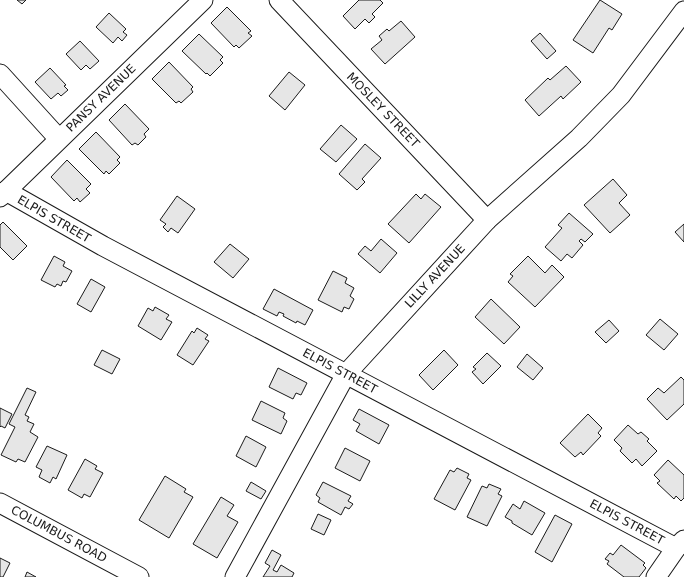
<svg xmlns="http://www.w3.org/2000/svg" width="684" height="577" viewBox="0 0 684 577" font-family="'DejaVu Sans',sans-serif">
<rect width="100%" height="100%" fill="#fff"/>
<g fill="#e6e6e6" stroke="#1a1a1a">
<path d="M17,0H26L22,4Z"/>
<path d="M359,0H380L383,3L372,14L375,17L369,23L365,19L355,29L343,16Z"/>
<path d="M600,0L622,14L612,30L609,28L593,53L573,40Z"/>
<path d="M227,7L251,31L248,33L252,36L239,48L236,45L234,47L211,23Z"/>
<path d="M109,13L126,29L123,32L127,35L122,41L118,37L113,43L96,27Z"/>
<path d="M401,21L415,37L385,64L371,49L382,40L379,36L387,29L389,31Z"/>
<path d="M540,33L556,51L547,59L531,41Z"/>
<path d="M199,34L223,57L220,60L223,63L210,76L207,73L206,74L182,51Z"/>
<path d="M80,41L99,61L90,69L86,65L81,70L66,54Z"/>
<path d="M169,62L193,87L191,89L193,92L181,103L179,101L176,103L152,79Z"/>
<path d="M566,66L581,82L563,99L561,96L539,116L525,100L548,78L550,80Z"/>
<path d="M50,68L66,85L64,86L68,90L61,96L58,93L51,99L35,82Z"/>
<path d="M289,72L305,85L285,110L269,96Z"/>
<path d="M125,104L149,129L144,134L146,137L138,145L135,143L132,145L109,120Z"/>
<path d="M341,125L357,139L336,162L320,149Z"/>
<path d="M96,132L120,157L117,160L120,163L109,174L106,171L104,174L79,149Z"/>
<path d="M365,144L381,158L362,179L365,182L357,190L339,174Z"/>
<path d="M67,160L91,184L86,189L90,193L80,202L77,198L74,201L51,177Z"/>
<path d="M613,179L627,195L619,203L630,215L610,233L584,205Z"/>
<path d="M416,194L421,199L425,194L441,207L409,243L388,224Z"/>
<path d="M177,196L195,209L178,233L171,228L168,232L163,227L166,224L160,220Z"/>
<path d="M569,213L593,234L585,242L581,239L579,241L583,245L572,258L567,254L561,261L545,247L562,228L558,225Z"/>
<path d="M3,222L27,246L13,260L0,247V225Z"/>
<path d="M684,224V242L675,232Z"/>
<path d="M381,239L397,253L380,273L358,254L365,246L371,251Z"/>
<path d="M230,244L249,259L233,278L214,262Z"/>
<path d="M54,256L65,262L63,266L72,271L66,282L63,281L61,286L57,284L55,287L41,280Z"/>
<path d="M528,256L545,273L552,265L564,277L535,307L508,282L513,276L510,274Z"/>
<path d="M333,271L347,278L345,283L354,288L350,296L354,299L349,309L344,307L342,312L318,300Z"/>
<path d="M91,279L105,287L91,312L77,304Z"/>
<path d="M274,289L313,310L305,325L297,321L296,323L283,316L284,314L279,312L277,316L263,309Z"/>
<path d="M491,299L520,327L504,344L475,317Z"/>
<path d="M155,307L169,315L166,319L172,322L161,340L138,326L148,308L153,311Z"/>
<path d="M660,319L678,334L664,350L646,335Z"/>
<path d="M609,320L619,331L606,343L595,332Z"/>
<path d="M197,328L208,335L205,339L209,341L193,365L177,355L192,331L194,333Z"/>
<path d="M102,350L120,359L112,374L94,365Z"/>
<path d="M444,350L458,365L433,390L419,375Z"/>
<path d="M487,353L501,366L483,384L472,372L476,369L473,367Z"/>
<path d="M527,354L543,368L533,380L517,367Z"/>
<path d="M278,368L307,383L301,395L296,393L293,399L269,387Z"/>
<path d="M681,377L684,380V404L667,420L647,399L658,388L664,393Z"/>
<path d="M27,388L36,392L25,415L29,417L27,421L34,424L30,432L38,437L25,462L18,459L16,462L1,455L15,427L9,424Z"/>
<path d="M261,401L285,413L283,418L287,421L281,434L252,420Z"/>
<path d="M0,408L12,414L5,428L1,426L0,427Z"/>
<path d="M359,409L389,425L379,444L356,431L360,424L353,420Z"/>
<path d="M588,414L602,428L598,433L601,436L583,455L581,452L575,457L560,443Z"/>
<path d="M628,425L638,434L641,432L649,439L647,441L657,451L642,466L636,459L632,463L620,451L622,448L614,440Z"/>
<path d="M246,436L266,447L256,467L236,456Z"/>
<path d="M47,446L67,455L56,479L53,477L50,483L39,477L42,470L36,467Z"/>
<path d="M345,448L370,461L360,481L335,468Z"/>
<path d="M85,459L97,466L95,469L103,473L90,497L84,494L82,498L68,490Z"/>
<path d="M668,460L684,475V498L681,501L676,496L674,499L657,483L660,481L654,475Z"/>
<path d="M457,468L469,474L467,478L471,480L455,510L434,499L450,470L454,472Z"/>
<path d="M165,476L186,489L184,492L193,497L169,538L139,520Z"/>
<path d="M251,482L266,491L261,499L246,491Z"/>
<path d="M323,482L351,496L348,501L353,504L349,509L345,507L341,515L318,502L320,498L316,495Z"/>
<path d="M489,484L501,489L498,494L502,496L487,526L467,517L482,486L487,488Z"/>
<path d="M221,497L234,505L227,516L238,522L217,558L193,544Z"/>
<path d="M524,501L545,513L532,535L512,523V521L505,517L513,504L520,509Z"/>
<path d="M318,514L331,520L324,535L311,529Z"/>
<path d="M555,515L572,524L552,562L535,552Z"/>
<path d="M621,545L645,563L643,565L646,568L639,577H624L607,564L609,561L605,559L610,553L613,555Z"/>
<path d="M272,550L281,555L273,570L277,572L281,565L294,573L292,577H263L270,566L265,563Z"/>
<path d="M0,558L10,563L3,577H0Z"/>
<path d="M27,572L36,577H25Z"/>
</g>
<g fill="none" stroke-linecap="round" stroke-linejoin="round">
<g stroke="#1a1a1a" stroke-width="21">
<g id="minor">
<path d="M279,0L487,220"/>
<path d="M0,74L59,139"/>
<path d="M6,191L103,246L676,548"/>
<path d="M0,197L203,0"/>
<path d="M0,503L139,577"/>
<path d="M235,577L346,374L487,220L579,138L621,95L684,11"/>
<path d="M656,577L676,548L684,540"/>
</g>
</g>
<use href="#minor" stroke="#fff" stroke-width="19"/>
</g>
<g text-anchor="middle" stroke-width="3" stroke-linejoin="round" paint-order="stroke">
<g font-size="12" fill="#1a1a1a" stroke="#fff">
<text transform="translate(101 98) rotate(-44)" y="4">PANSY AVENUE</text>
<text transform="translate(383 110) rotate(46)" y="4">MOSLEY STREET</text>
<text transform="translate(54 219) rotate(30)" y="4">ELPIS STREET</text>
<text transform="translate(435 276) rotate(-47)" y="4">LILLY AVENUE</text>
<text transform="translate(340 371) rotate(28)" y="4">ELPIS STREET</text>
<text transform="translate(627 522) rotate(28)" y="4">ELPIS STREET</text>
<text transform="translate(59 534) rotate(28)" y="4">COLUMBUS ROAD</text>
</g>
</g>
</svg>
